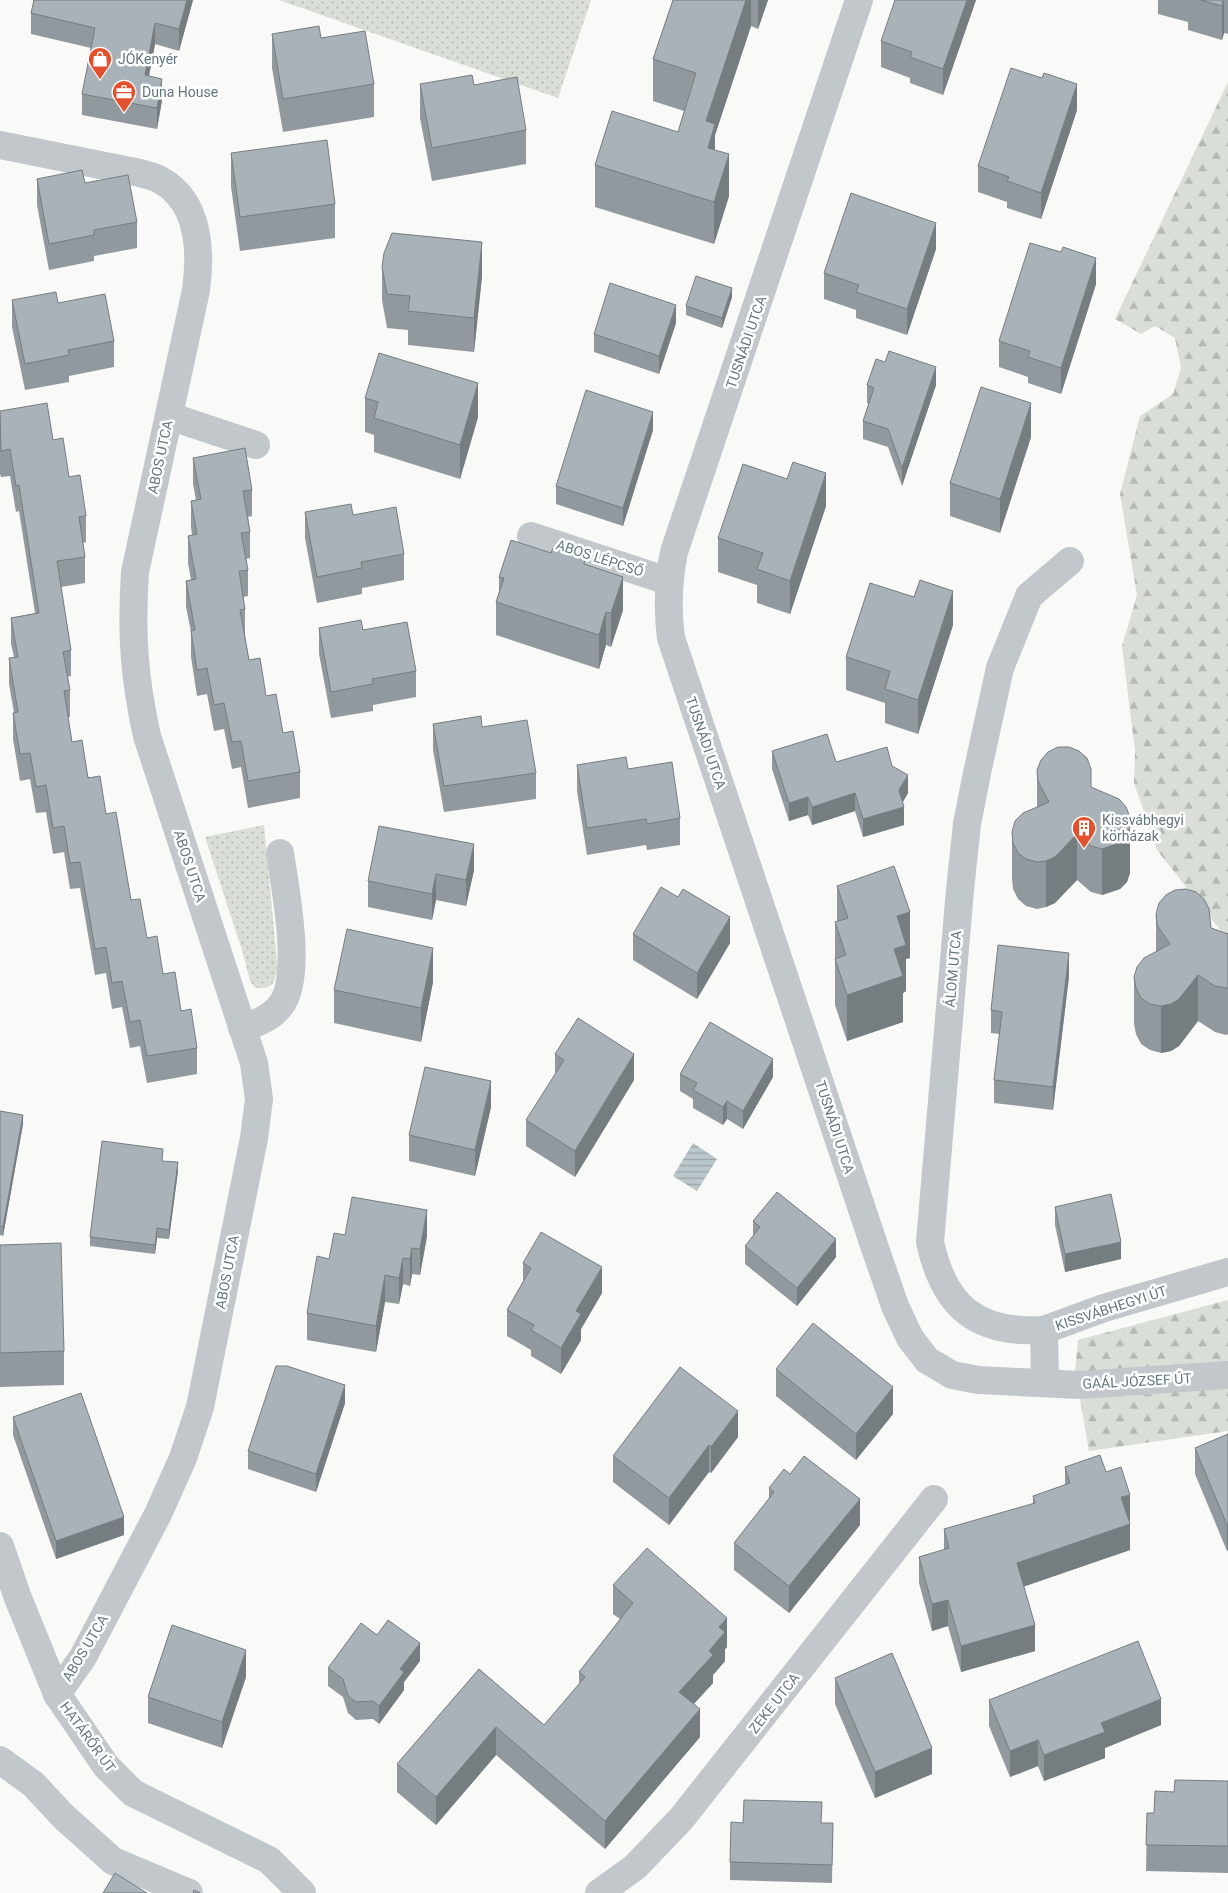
<svg xmlns="http://www.w3.org/2000/svg" width="1228" height="1893" viewBox="0 0 1228 1893" font-family="Roboto,sans-serif">
<defs>
<pattern id="grass-dots" width="8" height="8" patternUnits="userSpaceOnUse" patternTransform="scale(1.25)"><rect width="8" height="8" fill="#d9ded6"/><path d="M2 2h.1M6 6h.1" fill="none" stroke="#b4b9b3" stroke-width="1.8" stroke-linecap="round"/></pattern>
<pattern id="forest-firs" width="22" height="20" patternUnits="userSpaceOnUse" patternTransform="scale(1.25)"><rect width="22" height="20" fill="#d9ded6"/><path d="M5 1l3.5 6h-7zM16 11l3.5 6h-7z" fill="#b4b9b3"/></pattern>
<pattern id="water-rules" width="6" height="5" patternUnits="userSpaceOnUse" patternTransform="scale(1.25)"><rect width="6" height="5" fill="#bac6ca"/><path d="M0 2.5h6" fill="none" stroke="#9ba5a9"/></pattern>
</defs>
<rect width="100%" height="100%" fill="#f9f9f7"/>
<g fill="url(#grass-dots)">
<path d="M279,0H591L558,98Z"/>
<path d="M264,825L278,971L272,985L265,988H255L250,981L242,950L205,837Z"/>
</g>
<g fill="url(#forest-firs)">
<path d="M1228,82V940L1157,850L1134,783L1135,751L1122,646L1137,595L1120,494L1140,416L1173,394L1181,368L1175,338L1155,326L1141,334L1115,319Z"/>
<path d="M1228,1300V1431L1089,1451L1075,1370L1078,1340Z"/>
</g>
<path fill="url(#water-rules)" d="M693,1143L717,1159L697,1191L673,1176Z"/>
<g fill="none" stroke-linecap="round" stroke-linejoin="round">
<g stroke="#c2c7cb" stroke-width="28">
<path d="M859,0L674,552C668,582 667,608 671,638L876,1251L895,1306L910,1338L927,1360L952,1375L978,1380L1079,1385L1228,1375"/>
<path d="M0,145L140,173C147,175 156,177 162,181C200,203 201,253 196,290L135,572C131,632 134,678 147,736L254,1063L259,1099L254,1138L200,1407L183,1458L158,1514L83,1657L57,1694"/>
<path d="M169,416L256,445"/>
<path d="M531,536L668,581"/>
<path d="M242,1028C258,1023 271,1018 281,1005C303,976 285,888 280,853"/>
<path d="M1044,1330C977,1334 944,1307 930,1242L960,890L967,824L977,773L1000,668L1029,596L1070,561"/>
<path d="M1045,1382L1044,1330L1104,1308L1228,1272"/>
<path d="M0,1546L18,1598L57,1694L106,1766L133,1793L269,1860L302,1893"/>
<path d="M0,1760L33,1784L64,1817L113,1861L189,1893"/>
<path d="M599,1893L635,1867L681,1819L934,1499"/>
</g>
</g>
<g fill="#91999e">
<path d="M33,0H193L179,51L155,44L149,76L162,100L157,129L82,115V94L91,48L31,34V13L33,5Z"/>
<path d="M673,0H768L758,29L751,26L715,135V150L729,196L714,244L595,207V165L678,132L684,111L653,101V59Z"/>
<path d="M976,0L943,95L910,83V78L881,67V41Z"/>
<path d="M1158,0H1228V34L1224,33L1222,40L1188,30V22L1158,14Z"/>
<path d="M272,34L321,38L374,84V117L283,132L272,68Z"/>
<path d="M1042,78L1077,110L1041,219L1007,208V202L978,192V166Z"/>
<path d="M420,84L474,85L526,130V164L432,181L420,118Z"/>
<path d="M231,153L335,204V238L240,251L231,187Z"/>
<path d="M37,179L85,183L137,222V248L94,256V261L49,270L37,205Z"/>
<path d="M936,249L907,335L856,318V310L824,299V273Z"/>
<path d="M382,267L482,276L474,352L408,345V330L387,328L382,300Z"/>
<path d="M1096,284L1061,394L1028,383V377L999,367V341Z"/>
<path d="M732,297L722,328L686,315V306Z"/>
<path d="M12,300L58,303L114,341V367L69,376V382L25,390L12,327Z"/>
<path d="M676,323L659,374L594,352V334Z"/>
<path d="M867,385H936L902,486L888,447L863,439V421L869,404L867,403Z"/>
<path d="M365,398L478,417L460,479L374,452V435L365,432Z"/>
<path d="M0,411L53,440L86,516V542L83,543L85,557V583L61,587L71,650V676L67,677L70,690V717H68L72,742L106,814L131,900L147,938L197,1048V1074L147,1083L140,1046L130,1048L122,1007L112,1009L106,973L95,975L80,888L70,889L64,852L53,854L46,812L36,813L30,779L20,781L13,739V713H14L9,684V658L14,657L11,644V618L35,613L19,511L16,512L10,476L1,477L0,474Z"/>
<path d="M653,430L623,526L556,504V486Z"/>
<path d="M1031,437L1000,533L950,516V483Z"/>
<path d="M193,458L252,490V516L248,517L250,532V558L246,559L248,570V596L243,597L245,609V636L249,660L283,733L300,772V798L248,808L241,767L232,769L224,729L214,731L207,694L197,696L191,657V632L186,607V581L191,580L188,563V536L192,535L191,527V501L196,500L193,484Z"/>
<path d="M826,506L790,614L757,603V585L718,572V538Z"/>
<path d="M305,512L353,515L404,554V580L362,588V594L317,603L305,538Z"/>
<path d="M585,565L623,610L611,647L606,645L599,669L496,635V602L499,593V577Z"/>
<path d="M953,625L918,734L885,723V703L846,690V657Z"/>
<path d="M319,628L363,630L416,671V697L373,705V711L331,718L319,654Z"/>
<path d="M433,724L482,727L536,773V799L444,812L433,750Z"/>
<path d="M772,751L836,762L892,766L908,793L903,802L904,825L863,837L855,811L812,825L808,815L789,821L772,769Z"/>
<path d="M577,765L628,769L680,818V845L647,850L646,845L587,855L577,791Z"/>
<path d="M1037,770L1091,787L1130,873L1127,882L1120,889L1102,895L1091,892L1077,880L1055,903L1046,907L1037,909L1026,906L1018,899L1013,889L1012,878V832L1037,807Z"/>
<path d="M474,870L466,906L436,900L432,920L368,907V881Z"/>
<path d="M837,886L910,958L906,959V991L903,993V1022L847,1041L835,1005V922L837,921Z"/>
<path d="M1156,914L1211,928L1228,934V1034L1226,1035L1215,1032L1198,1021L1179,1046L1171,1051L1161,1053L1150,1050L1141,1044L1136,1034L1134,1024V977L1156,952Z"/>
<path d="M633,934L730,943L697,999L633,960Z"/>
<path d="M1069,976L1053,1110L994,1103V1080L1000,1034L991,1033V1010Z"/>
<path d="M433,982L421,1042L334,1023V990Z"/>
<path d="M555,1054L634,1080L575,1177L526,1146V1120L555,1075Z"/>
<path d="M680,1074L773,1077L743,1129L727,1119L723,1125L693,1108V1099L680,1091Z"/>
<path d="M491,1107L475,1176L409,1161V1135Z"/>
<path d="M0,1111L23,1124L3,1236L0,1235Z"/>
<path d="M163,1161L178,1171L169,1239L157,1238L155,1254L90,1246V1237Z"/>
<path d="M1055,1207L1121,1259L1065,1272L1055,1225Z"/>
<path d="M753,1221L836,1257L797,1306L745,1264V1246L753,1236Z"/>
<path d="M345,1235L427,1236L420,1275L412,1274L410,1286L403,1284L399,1304L385,1302L376,1352L307,1340V1313L329,1259Z"/>
<path d="M0,1245L64,1351V1385L0,1387Z"/>
<path d="M523,1263L602,1293L581,1329V1340L561,1374L531,1356V1350L507,1336V1310L523,1282Z"/>
<path d="M776,1369L893,1414L856,1460L776,1396Z"/>
<path d="M345,1403L316,1492L248,1469V1451Z"/>
<path d="M13,1417L124,1535L56,1559L13,1435Z"/>
<path d="M1228,1434V1550L1227,1551L1195,1474V1448Z"/>
<path d="M738,1437L711,1473L709,1472L669,1525L613,1482V1456Z"/>
<path d="M1065,1467L1106,1472L1130,1521H1129L1130,1550L1024,1586L1035,1651L961,1672L948,1626L932,1631L919,1583V1557L944,1550V1529L1033,1504V1496L1065,1485Z"/>
<path d="M790,1474L860,1525L789,1613L734,1570V1543L769,1499V1488Z"/>
<path d="M613,1585L727,1647L725,1649V1661L713,1675V1683L694,1704L700,1737L605,1849L496,1755L436,1825L397,1792V1764L479,1669L544,1725L579,1685V1672L620,1619L613,1614Z"/>
<path d="M377,1635L420,1661L404,1682V1690L379,1724L373,1719L356,1720L348,1713L343,1697L328,1686V1668Z"/>
<path d="M246,1677L222,1748L148,1723V1697Z"/>
<path d="M835,1678L932,1774L875,1798L835,1704Z"/>
<path d="M989,1700L1161,1725L1105,1748V1758L1044,1781L1038,1766L1010,1777L989,1726Z"/>
<path d="M1228,1781V1873L1146,1871L1147,1813H1154L1174,1792Z"/>
<path d="M743,1823H833L832,1883L730,1880V1862Z"/>
</g>
<g fill="#767d81">
<path d="M187,0H193L179,51V29Z"/>
<path d="M746,0H751V26L715,135V166L708,190L706,121Z"/>
<path d="M758,0H768L758,29Z"/>
<path d="M967,0H976L943,95V69Z"/>
<path d="M1224,0V33L1222,40V6Z"/>
<path d="M155,23V44L145,96V75Z"/>
<path d="M162,79V100L157,129V108Z"/>
<path d="M1077,84V110L1041,219V193Z"/>
<path d="M729,154V196L714,244V202Z"/>
<path d="M936,223V249L907,335V309Z"/>
<path d="M482,242V276L474,352V318Z"/>
<path d="M1096,258V284L1061,394V368Z"/>
<path d="M732,288V297L722,328V318Z"/>
<path d="M676,305V323L659,374V356Z"/>
<path d="M936,367V385L902,486V468Z"/>
<path d="M478,383V417L460,479V445Z"/>
<path d="M1031,403V437L1000,533V499Z"/>
<path d="M653,412V430L623,526V508Z"/>
<path d="M826,473V506L790,614V581Z"/>
<path d="M623,577V610L611,647V613Z"/>
<path d="M953,591V625L918,734V700Z"/>
<path d="M606,612V645L599,669V635Z"/>
<path d="M908,775V793L899,808V790Z"/>
<path d="M855,793V811L812,825V807Z"/>
<path d="M808,797V815L789,821V803Z"/>
<path d="M904,807V825L863,837V819Z"/>
<path d="M1130,827V873L1127,882L1120,889L1102,895V849Z"/>
<path d="M1077,834V880L1055,903L1046,907V861Z"/>
<path d="M474,844V870L466,906V880Z"/>
<path d="M436,874V900L432,920V894Z"/>
<path d="M910,912V958L906,959V991L903,993V1022L847,1041V995L894,949L897,916Z"/>
<path d="M730,917V943L697,999V973Z"/>
<path d="M433,948V982L421,1042V1008Z"/>
<path d="M1069,953V976L1053,1110V1087Z"/>
<path d="M1198,975V1021L1179,1046L1171,1051L1161,1053V1006Z"/>
<path d="M634,1054V1080L575,1177V1151Z"/>
<path d="M773,1059V1077L743,1129V1111Z"/>
<path d="M491,1081V1107L475,1176V1150Z"/>
<path d="M727,1101V1119L723,1125V1107Z"/>
<path d="M23,1115V1124L3,1236V1227Z"/>
<path d="M178,1162V1171L169,1239V1230Z"/>
<path d="M427,1210V1236L420,1275V1249Z"/>
<path d="M157,1228V1238L155,1254V1245Z"/>
<path d="M836,1239V1257L797,1306V1288Z"/>
<path d="M1121,1242V1259L1065,1272V1254Z"/>
<path d="M412,1248V1274L410,1286V1259Z"/>
<path d="M403,1258V1284L399,1304V1278Z"/>
<path d="M602,1267V1293L581,1329V1340L561,1374V1348L576,1311Z"/>
<path d="M385,1275V1302L376,1352V1326Z"/>
<path d="M345,1385V1403L316,1492V1474Z"/>
<path d="M893,1387V1414L856,1460V1434Z"/>
<path d="M738,1411V1437L711,1473V1447Z"/>
<path d="M709,1445V1472L669,1525V1498Z"/>
<path d="M1130,1495V1521L1121,1524V1497Z"/>
<path d="M860,1499V1525L789,1613V1586Z"/>
<path d="M124,1517V1535L56,1559V1541Z"/>
<path d="M1130,1524V1550L1017,1589V1563Z"/>
<path d="M1228,1524V1550L1227,1551V1525Z"/>
<path d="M948,1600V1626L932,1631V1604Z"/>
<path d="M727,1618V1647L725,1649V1661L713,1675V1683L679,1720V1692L709,1651L719,1627Z"/>
<path d="M1035,1625V1651L961,1672V1646Z"/>
<path d="M420,1643V1661L404,1682V1690L379,1724V1706L400,1669Z"/>
<path d="M246,1650V1677L222,1748V1722Z"/>
<path d="M1161,1699V1725L1105,1748V1758L1044,1781V1755L1101,1723Z"/>
<path d="M700,1709V1737L605,1849V1821Z"/>
<path d="M496,1727V1755L436,1825V1797Z"/>
<path d="M1038,1740V1766L1010,1777V1751Z"/>
<path d="M932,1748V1774L875,1798V1772Z"/>
</g>
<g fill="#a9b2b8" stroke="#767d81">
<path d="M34,0H187L179,29L155,23L145,75L162,79L157,108L82,94L95,28L31,13Z"/>
<path d="M673,0H746L706,121L715,124L708,148L729,154L714,202L595,165L612,111L678,132L696,73L653,59Z"/>
<path d="M895,0H967L943,69L910,57L912,52L881,41Z"/>
<path d="M1201,0H1223L1222,6Z"/>
<path d="M319,26L321,38L365,31L374,84L283,99L272,34Z"/>
<path d="M1011,68L1042,78L1044,73L1077,84L1041,193L1007,181L1009,177L978,166Z"/>
<path d="M472,75L474,85L517,77L526,130L432,148L420,84Z"/>
<path d="M327,140L335,204L240,217L231,153Z"/>
<path d="M82,170L85,183L128,175L137,222L94,230V235L49,244L37,179Z"/>
<path d="M851,193L936,223L907,309L856,292L859,285L824,273Z"/>
<path d="M392,233L482,242L474,318L408,311L410,296L387,294L382,267L384,253Z"/>
<path d="M1030,243L1061,252L1063,247L1096,258L1061,368L1028,357L1030,351L999,341Z"/>
<path d="M696,276L732,288L722,318L686,306Z"/>
<path d="M610,283L676,305L659,356L594,334Z"/>
<path d="M56,292L58,303L105,294L114,341L68,350L69,355L25,364L12,300Z"/>
<path d="M889,351L936,367L902,468L888,429L863,421L874,388L867,385L876,359L885,362Z"/>
<path d="M379,353L478,383L460,445L374,418L378,402L365,398Z"/>
<path d="M981,387L1031,403L1000,499L950,483Z"/>
<path d="M586,390L653,412L623,508L556,486Z"/>
<path d="M47,403L53,440L63,438L69,477L80,475L86,516L79,517L85,557L57,561L71,650L63,652L70,690L64,691L72,742L82,740L88,778L100,776L106,814L116,812L131,900L140,899L147,938L157,936L163,974L175,972L181,1011L191,1009L197,1048L147,1056L140,1020L130,1022L122,981L112,983L106,947L95,949L80,862L70,863L64,826L53,828L46,785L36,787L30,753L20,754L13,713L18,712L9,658L18,657L11,618L39,613L19,485L16,486L10,449L1,451L0,411Z"/>
<path d="M245,448L252,490L243,491L250,532L241,533L248,570L239,571L245,609L240,610L249,660L260,658L266,696L276,694L283,733L293,731L300,772L248,781L241,741L232,742L224,703L214,705L207,668L197,670L191,631L195,630L186,581L196,579L188,536L197,534L191,501L201,499L193,458Z"/>
<path d="M793,462L826,473L790,581L757,569L763,553L718,538L743,464L787,479Z"/>
<path d="M351,504L353,515L396,507L404,554L361,562L362,568L317,577L305,512Z"/>
<path d="M511,540L551,553L553,548L585,558L584,564L623,577L611,613L606,612L599,635L496,602L504,578L499,577Z"/>
<path d="M920,580L953,591L918,700L885,689L890,671L846,657L870,583L914,597Z"/>
<path d="M361,620L363,630L407,622L416,671L372,679L373,684L331,692L319,628Z"/>
<path d="M481,716L482,727L527,720L536,773L444,786L433,724Z"/>
<path d="M827,734L836,762L887,747L892,766L908,775L899,790L904,807L863,819L855,793L812,807L808,797L789,803L772,751Z"/>
<path d="M1058,747H1069L1079,751L1087,758L1091,769V787L1119,799L1126,807L1130,817V827L1127,836L1120,843L1102,849L1091,846L1077,834L1055,857L1046,861L1037,862L1026,859L1018,853L1013,843L1012,832L1015,821L1023,813L1049,802L1038,781L1037,770L1041,760L1048,752Z"/>
<path d="M626,757L628,769L672,762L680,818L647,824L646,819L587,828L577,765Z"/>
<path d="M379,826L474,844L466,880L436,874L432,894L368,881Z"/>
<path d="M894,866L910,912L897,916L906,945L894,949L903,976L847,995L835,959L846,955L835,922L848,918L837,886Z"/>
<path d="M661,887L678,897L683,889L730,917L697,973L633,934Z"/>
<path d="M1186,889L1196,892L1204,899L1209,909L1211,928L1228,934V988H1226L1215,986L1198,975L1179,999L1171,1004L1161,1006L1150,1004L1141,998L1136,988L1134,977L1137,967L1144,958L1170,944L1157,925L1156,914L1159,903L1166,895L1175,890Z"/>
<path d="M347,929L433,948L421,1008L334,990Z"/>
<path d="M998,945L1069,953L1053,1087L994,1080L1002,1012L991,1010Z"/>
<path d="M578,1018L634,1054L575,1151L526,1120L564,1060L555,1054Z"/>
<path d="M710,1022L773,1059L743,1111L727,1101L723,1107L693,1090L697,1083L680,1074Z"/>
<path d="M425,1067L491,1081L475,1150L409,1135Z"/>
<path d="M0,1111L23,1115L3,1227L0,1226Z"/>
<path d="M102,1141L163,1149L162,1161L178,1162L169,1230L157,1228L155,1245L90,1237Z"/>
<path d="M777,1192L836,1239L797,1288L745,1246L760,1227L753,1221Z"/>
<path d="M1111,1194L1121,1242L1065,1254L1055,1207Z"/>
<path d="M352,1197L427,1210L420,1249L412,1248L410,1259L403,1258L399,1278L385,1275L376,1326L307,1313L317,1256L329,1259L334,1233L345,1235Z"/>
<path d="M541,1232L602,1267L576,1311L581,1314L561,1348L531,1330L534,1325L507,1310L531,1268L523,1263Z"/>
<path d="M61,1243L64,1351L0,1353V1245Z"/>
<path d="M813,1323L893,1387L856,1434L776,1369Z"/>
<path d="M276,1366H287L345,1385L316,1474L248,1451Z"/>
<path d="M680,1367L738,1411L711,1447L709,1445L669,1498L613,1456Z"/>
<path d="M81,1393L124,1517L56,1541L13,1417Z"/>
<path d="M1228,1434V1524L1227,1525L1195,1448Z"/>
<path d="M1100,1455L1106,1472L1121,1467L1130,1495L1121,1497L1130,1524L1017,1563L1035,1625L961,1646L948,1600L932,1604L919,1557L949,1548L944,1529L1035,1503L1033,1496L1070,1483L1065,1467Z"/>
<path d="M804,1456L860,1499L789,1586L734,1543L774,1492L769,1488L784,1469L790,1474Z"/>
<path d="M647,1548L727,1618L719,1627L725,1632L709,1651L713,1655L679,1692L700,1709L605,1821L496,1727L436,1797L397,1764L479,1669L544,1725L585,1677L579,1672L633,1603L613,1585Z"/>
<path d="M388,1620L420,1643L400,1669L404,1672L379,1706L373,1701L356,1702L348,1696L343,1679L328,1668L361,1623L377,1635Z"/>
<path d="M172,1625L246,1650L222,1722L148,1697Z"/>
<path d="M1138,1641L1161,1699L1101,1723L1105,1732L1044,1755L1038,1740L1010,1751L989,1700Z"/>
<path d="M892,1653L932,1748L875,1772L835,1678Z"/>
<path d="M1175,1780L1228,1781V1846L1146,1845L1147,1813H1154L1155,1791L1174,1792Z"/>
<path d="M744,1800L822,1802L821,1823H833L832,1865L730,1862L731,1822L743,1823Z"/>
<path d="M115,1873L147,1893H103Z"/>
<path d="M194,1890L200,1893H193Z"/>
</g>
<defs>
<g id="shop-pin" transform="scale(1.25)"><path d="M0 17L-7.5 6A9.5 9.5 0 1 1 7.5 6Z" fill="#e3502d" stroke="#fff"/><path d="M-5-2.5h2.3a2.7 3.5 0 0 1 5.4 0H5L5.5 6h-11ZM-1.5-2.5h3a1.5 2.3 0 0 0-3 0Z" fill="#fff"/></g>
<g id="office-pin" transform="scale(1.25)"><path d="M0 17L-7.5 6A9.5 9.5 0 1 1 7.5 6Z" fill="#e3502d" stroke="#fff"/><path d="M-6-3h4V-5.5h4V-3h4V5H-6ZM-1-4.5V-3h2v-1.5ZM-6 0V1H6V0Z" fill="#fff"/></g>
<g id="building-pin" transform="scale(1.25)"><path d="M0 17L-7.5 6A9.5 9.5 0 1 1 7.5 6Z" fill="#e3502d" stroke="#fff"/><path d="M-4-6H4V6H1V3H-1V6H-4ZM-2.5-4.3h1.7v1.8h-1.7ZM.8-4.3h1.7v1.8H.8ZM-2.5-1h1.7V.8h-1.7ZM.8-1h1.7V.8H.8Z" fill="#fff"/></g>
</defs>
<g fill-rule="evenodd">
<use href="#shop-pin" x="100" y="59"/>
<use href="#office-pin" x="124" y="92"/>
<use href="#building-pin" x="1084" y="828"/>
</g>
<g text-anchor="middle" stroke-width="5" stroke-linejoin="round" paint-order="stroke">
<g font-size="14" fill="#647682" stroke="#fff" text-anchor="start">
<text x="118" y="64">JÓKenyér</text>
<text x="142" y="97">Duna House</text>
<text x="1102" y="825">Kissvábhegyi<tspan x="1102" dy="16">körházak</tspan></text>
</g>
<g font-size="14" fill="#647682" stroke="#fff">
<text transform="translate(746 342) rotate(-71)" y="5">TUSNÁDI UTCA</text>
<text transform="translate(160 457) rotate(-78)" y="5">ABOS UTCA</text>
<text transform="translate(600 558) rotate(18)" y="5">ABOS LÉPCSŐ</text>
<text transform="translate(706 743) rotate(71)" y="5">TUSNÁDI UTCA</text>
<text transform="translate(190 866) rotate(72)" y="5">ABOS UTCA</text>
<text transform="translate(953 969) rotate(-85)" y="5">ÁLOM UTCA</text>
<text transform="translate(835 1127) rotate(72)" y="5">TUSNÁDI UTCA</text>
<text transform="translate(227 1272) rotate(-79)" y="5">ABOS UTCA</text>
<text transform="translate(1111 1308) rotate(-18)" y="5">KISSVÁBHEGYI ÚT</text>
<text transform="translate(1137 1381) rotate(-3)" y="5">GAÁL JÓZSEF ÚT</text>
<text transform="translate(85 1648) rotate(-59)" y="5">ABOS UTCA</text>
<text transform="translate(774 1703) rotate(-52)" y="5">ZEKE UTCA</text>
<text transform="translate(88 1737) rotate(54)" y="5">HATÁRŐR ÚT</text>
</g>
</g>
</svg>
